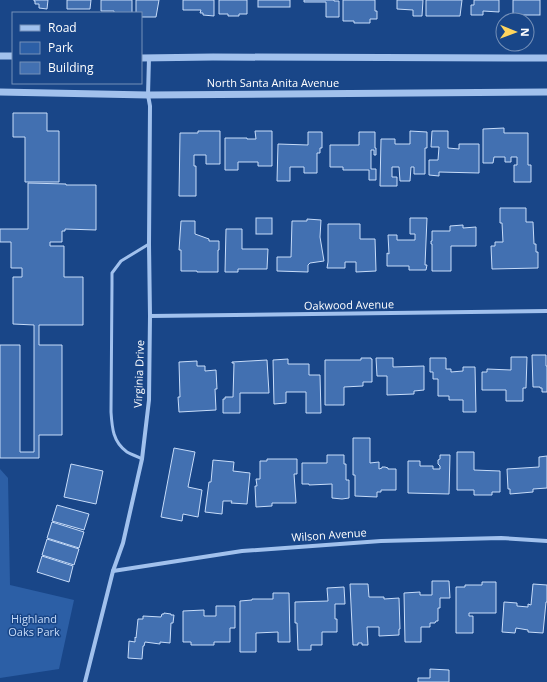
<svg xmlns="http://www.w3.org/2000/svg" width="547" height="682" viewBox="0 0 547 682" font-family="'Open Sans',sans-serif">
<rect width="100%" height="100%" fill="#194688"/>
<path fill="#2c5fa6" d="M0,469L8,478L10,585L74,600L59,669L0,678Z"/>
<g fill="#4270b1" stroke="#c7dcf9">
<path d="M34,0H48L47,9L39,8V4H35V1H34Z"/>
<path d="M67,0H91L90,9H67Z"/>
<path d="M101,0H132V13H114V11H101Z"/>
<path d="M136,0H159L156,17H141V13H136Z"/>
<path d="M183,0H214V16L203,15V13H200L201,10H183Z"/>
<path d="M219,0H247V14H239V16H228V14H219Z"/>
<rect x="258" y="0" width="32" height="7"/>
<path d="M304,0H334V1H339V17H326V2H304Z"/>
<path d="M343,0H375V11H377V19H370V23H354V21H343Z"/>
<path d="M397,0H423L422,16H413V10L397,9Z"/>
<path d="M426,0H462L460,16H426Z"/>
<path d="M474,0H499V12L483,11V15H471V5H474Z"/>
<rect x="513" y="0" width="27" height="15"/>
<path d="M13,113H47V131H59V182H25V137H13Z"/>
<path d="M504,128V133H528V165H531V182H514V165H517V157H511V162H505V157H494L493,163H483V129Z"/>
<path d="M198,131H220V164H206V155H194V166H196V196H179L180,133H198Z"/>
<path d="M255,131H272V166H258V162H238V170H225V138H247V139H256Z"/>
<path d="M410,131L427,132V148H425V174H414V167H411L410,181H400L399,167H392V177H397V186H380L381,139H395V144H410Z"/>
<path d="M432,131H448V148L459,149V144H479V173L439,172V176L429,175V160H438L439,147H431Z"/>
<path d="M308,132H322V148H320V153H317V173H304V167H290V181H277L278,144L308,145Z"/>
<path d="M359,132H375V148H376V155H374V150H371V169H376V180H369V170H343V167H330V145H359Z"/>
<path d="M28,183L66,184V185H96V230L65,229V231H62V242H50V246H64V277H83V325H39V345H62V435H39V458H0V345H20V452H34V325L13,324V277H22V268H11V242H0V229H28Z"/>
<path d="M500,208H526V222H533L534,244H536V252H538V268L492,269L491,246H495V242H503L502,223H500Z"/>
<rect x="256" y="218" width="16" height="16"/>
<path d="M410,218H427L425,265H427L426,270H409V266H387V253L389,254L388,235H397V240H415V234H410Z"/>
<path d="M307,219L321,220L320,237L324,261L310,263L308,265V272L277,271V257H291L292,221H307Z"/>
<path d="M181,221H195V234L209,239V241H219V250H218V272H197V271H181V250H179Z"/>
<path d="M328,224H360V239H375L376,271L356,272V262H345V268H327L328,262Z"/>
<path d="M463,225V228L476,227V246H451V271H432V244H431V241H432V231H450V226Z"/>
<path d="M226,229H242V249H268L267,269H238V272H225Z"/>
<path d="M532,355H546V366H547V392H542V388H540V387H533Z"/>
<path d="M511,357H527L526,388H523V401H506V390H482V372H487V369L511,370Z"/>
<path d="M361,358H371V359H372V382H363V386L344,387V405H325V360H361Z"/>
<path d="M376,358H393V367L424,366V390L414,391V394L387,395V376H377Z"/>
<path d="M430,358H446V369H451V372L463,371V367H475L476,412H463V400H449V396H438V379H433V372H430Z"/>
<path d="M288,359V364H309V375H320L321,413H306V392H286V403L274,404L273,360Z"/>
<path d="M267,360L269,393H240V413H223V399H225V397H233L234,363H232V362Z"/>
<path d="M197,361V366H205V371L216,370L217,389H215L216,410L179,412L178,397H180L179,362Z"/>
<path d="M353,438H370V463L379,462V469L382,468V467H385L388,468V469H396V490H381V492H377V497L355,496V475H353Z"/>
<path d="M174,448L195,452L188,487L202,490L198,517L183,514L182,521L161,517Z"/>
<path d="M457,452H474V470L500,471V492H492V495H474V490H457Z"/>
<path d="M327,455H344V464H346V480H349V498L342,499L332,498V484L309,485V484H302V463H327Z"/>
<path d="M440,455H450L449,494L408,493V461H420V466H433V469H440V466L438,464V460L440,459Z"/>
<path d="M547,456V488L533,489V492L510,494V489H508L507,469L539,467V457Z"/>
<path d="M267,459H297V474H294L296,503H272V506L256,507L255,486H257L256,479H260V461H267Z"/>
<path d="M213,460L234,462L233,471L250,473L247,504L231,503L232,501H223L222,514L205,512L209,482H211Z"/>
<path d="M71,464L103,471L96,504L64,497Z"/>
<path d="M57,505L89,514L84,530L52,521Z"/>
<path d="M52,522L84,532L79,548L47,538Z"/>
<path d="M47,539L79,549L74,565L42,555Z"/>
<path d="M42,556L73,566L69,582L37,572Z"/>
<path d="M432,581H449L450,598H440V608H438V621H436L435,623H430V627H421V642H405L404,593L420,592V595H432Z"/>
<path d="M482,582H496V613H469V616H473V633H456V587H465V585H482Z"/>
<path d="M350,584H368L369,597H384V599L399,598L400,629H399V635L379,636V627H367L368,645H362V643H358V645H353Z"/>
<path d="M533,584L547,585V602H546L543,633L528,632V630L516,628L515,633L502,632L504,602L517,603V606L528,607V604L531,605Z"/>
<path d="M344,587L345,604H335V619H337V632H322V645H311V650H298L297,623H295V602L328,601L327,588Z"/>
<path d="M273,593H289L290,642H278V632L256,633V652H240V601L252,600V599H273Z"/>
<path d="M216,606H235V628H230V642H214V645H191V642H183V611L204,610V616H216Z"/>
<path d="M164,613L171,614V615H174L173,623H171L170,643L160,642V644L145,642L144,646H143L142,659L128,658L129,641L135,642V637L136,638L138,619H143V616L161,617L162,614H164Z"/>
<path d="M430,669L449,670V682H418V678H430Z"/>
</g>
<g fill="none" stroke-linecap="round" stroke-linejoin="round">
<path stroke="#a1c1ed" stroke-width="3" d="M142,459C137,456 132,455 127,452C113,442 112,428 111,412L112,283V273L121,261L149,244"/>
<g stroke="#a1c1ed" stroke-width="4">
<path d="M150,316L547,311"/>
<path d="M113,571L242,551L381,541L501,538L547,541"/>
<path d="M85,682L113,571L123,543L142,459L149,400L150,316L149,244L150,106L148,95L149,58"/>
</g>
<g stroke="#a1c1ed" stroke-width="7">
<path d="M0,56H13"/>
<path d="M141,58L213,57L547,58"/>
<path d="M0,92L148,95L547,92"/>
</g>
</g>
<g text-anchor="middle" stroke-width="3" stroke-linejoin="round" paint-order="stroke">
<g font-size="11" fill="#fff" stroke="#194688">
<text x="273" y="87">North Santa Anita Avenue</text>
<text transform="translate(349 305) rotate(-1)" y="4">Oakwood Avenue</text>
<text transform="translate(139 374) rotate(-88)" y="4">Virginia Drive</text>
<text transform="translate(329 535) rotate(-4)" y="4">Wilson Avenue</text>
</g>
<g font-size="11" fill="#c7dcf9" stroke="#194688">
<text x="34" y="623">Highland<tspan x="34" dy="13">Oaks Park</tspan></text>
</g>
</g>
<rect x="12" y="12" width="130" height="72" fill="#194688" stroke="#7590b8"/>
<rect x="20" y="25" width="20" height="6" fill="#a1c1ed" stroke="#7590b8"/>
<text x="48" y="32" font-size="12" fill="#ffffff">Road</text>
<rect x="20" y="42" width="20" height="12" fill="#2c5fa6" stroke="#7590b8"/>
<text x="48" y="52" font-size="12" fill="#ffffff">Park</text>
<rect x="20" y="62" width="20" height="12" fill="#4270b1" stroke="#7590b8"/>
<text x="48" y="72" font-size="12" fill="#ffffff">Building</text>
<g transform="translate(515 32) rotate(91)"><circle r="19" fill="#194688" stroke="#7590b8"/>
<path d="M0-3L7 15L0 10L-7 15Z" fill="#ffd55d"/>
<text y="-6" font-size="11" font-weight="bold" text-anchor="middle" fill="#ffffff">N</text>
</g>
</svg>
